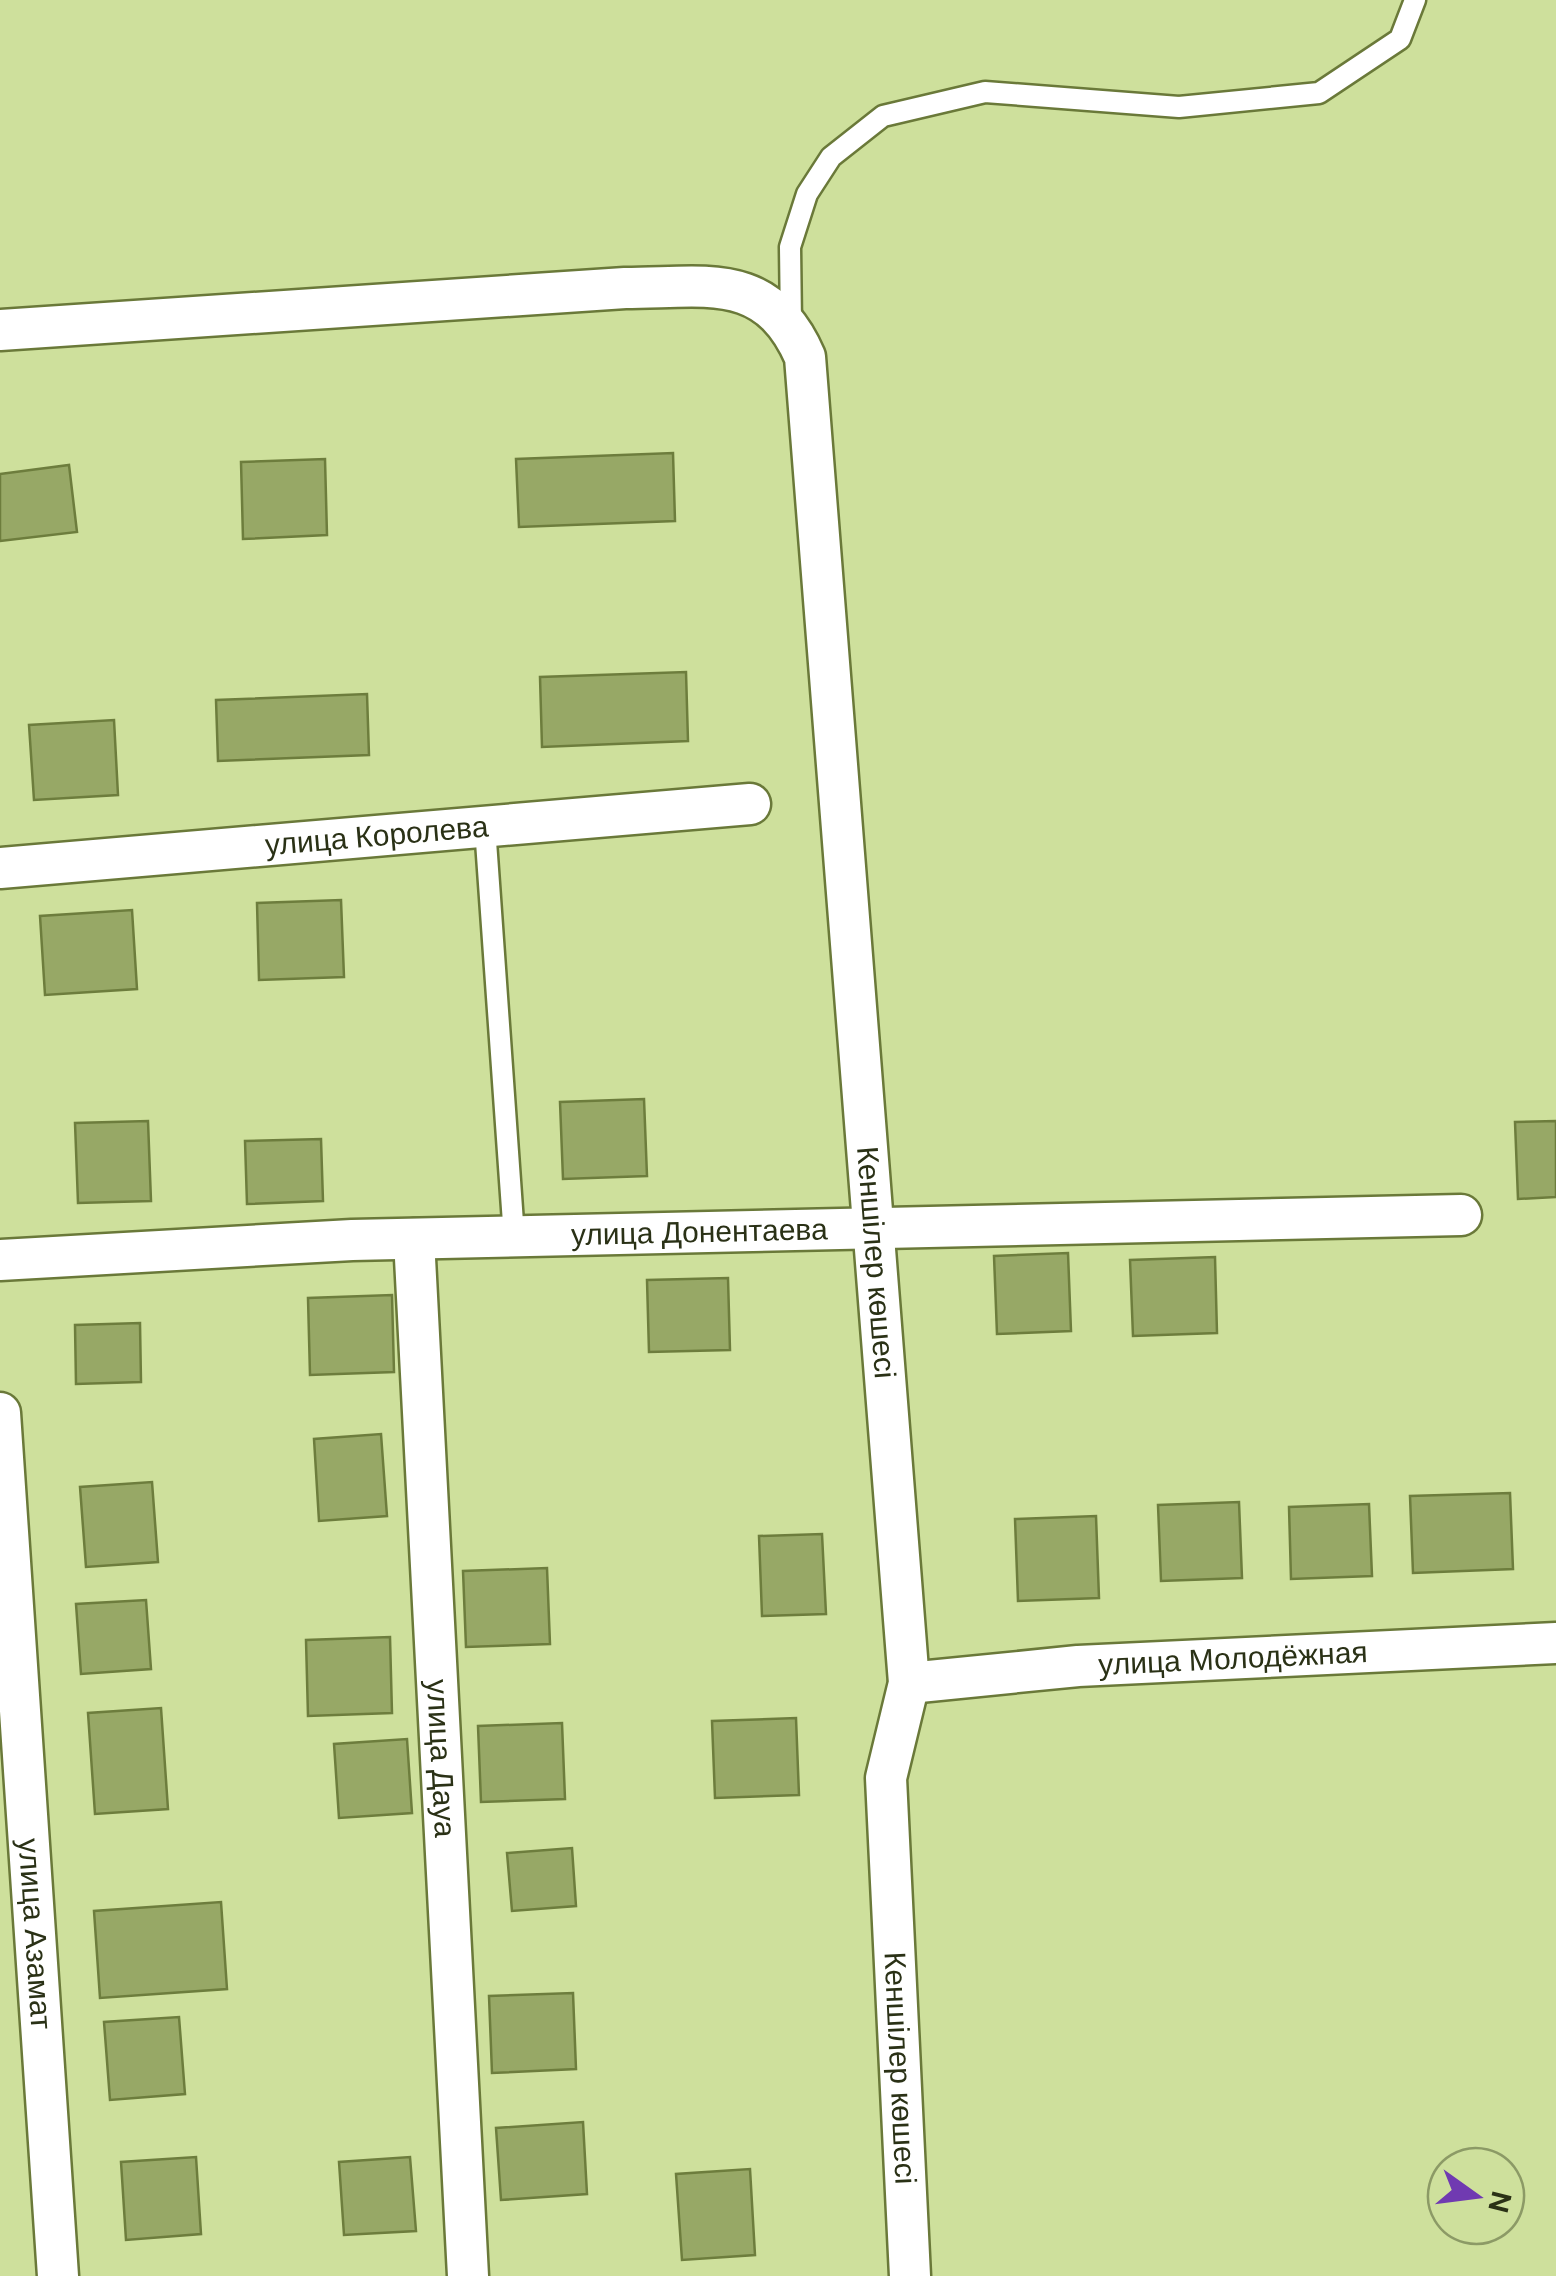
<svg xmlns="http://www.w3.org/2000/svg" width="1556" height="2276" viewBox="0 0 1556 2276" font-family="'DM Sans',sans-serif">
<rect width="100%" height="100%" fill="#cee09c"/>
<g fill="#97a866" stroke="#6d7d3d" stroke-width="2.5">
<path d="M673,453L675,521L519,527L516,459Z"/>
<path d="M325,459L327,535L243,539L241,462Z"/>
<path d="M69,465L77,532L0,541V474Z"/>
<path d="M686,672L688,741L542,747L540,677Z"/>
<path d="M367,694L369,755L218,761L216,700Z"/>
<path d="M114,720L118,795L34,800L29,725Z"/>
<path d="M341,900L344,977L259,980L257,903Z"/>
<path d="M132,910L137,989L45,995L40,916Z"/>
<path d="M644,1099L647,1176L563,1179L560,1102Z"/>
<path d="M148,1121L151,1201L78,1203L75,1123Z"/>
<path d="M1556,1121V1197L1518,1199L1515,1122Z"/>
<path d="M321,1139L323,1201L247,1204L245,1141Z"/>
<path d="M1068,1253L1071,1331L997,1334L994,1256Z"/>
<path d="M1215,1257L1217,1333L1133,1336L1130,1260Z"/>
<path d="M728,1278L730,1350L649,1352L647,1280Z"/>
<path d="M392,1295L394,1372L310,1375L308,1298Z"/>
<path d="M140,1323L141,1382L76,1384L75,1325Z"/>
<path d="M381,1434L387,1516L319,1521L314,1439Z"/>
<path d="M152,1482L158,1562L86,1567L80,1487Z"/>
<path d="M1510,1493L1513,1569L1413,1573L1410,1496Z"/>
<path d="M1239,1502L1242,1578L1161,1581L1158,1505Z"/>
<path d="M1369,1504L1372,1576L1291,1579L1289,1507Z"/>
<path d="M1096,1516L1099,1598L1018,1601L1015,1519Z"/>
<path d="M822,1534L826,1614L762,1616L759,1536Z"/>
<path d="M547,1568L550,1644L466,1647L463,1571Z"/>
<path d="M146,1600L151,1669L81,1674L76,1604Z"/>
<path d="M390,1637L392,1713L308,1716L306,1640Z"/>
<path d="M161,1708L168,1809L95,1814L88,1713Z"/>
<path d="M796,1718L799,1795L715,1798L712,1721Z"/>
<path d="M562,1723L565,1799L481,1802L478,1726Z"/>
<path d="M407,1739L412,1813L339,1818L334,1744Z"/>
<path d="M572,1848L576,1906L512,1911L507,1853Z"/>
<path d="M221,1902L227,1989L100,1998L94,1911Z"/>
<path d="M573,1993L576,2069L492,2073L489,1996Z"/>
<path d="M179,2017L185,2094L110,2100L104,2022Z"/>
<path d="M583,2122L587,2194L501,2200L496,2128Z"/>
<path d="M196,2157L201,2234L126,2240L121,2162Z"/>
<path d="M410,2157L416,2231L344,2235L339,2162Z"/>
<path d="M750,2169L755,2255L682,2260L676,2174Z"/>
</g>
<g fill="none" stroke-linecap="round" stroke-linejoin="round">
<g stroke="#6a7939" stroke-width="25">
<g id="lane">
<path d="M791,324L790,247L807,194L831,157L883,116L985,92L1179,107L1319,93L1400,39L1415,0"/>
<path d="M485,827L514,1237"/>
</g>
</g>
<g stroke="#6a7939" stroke-width="45">
<g id="street">
<path id="s1" d="M0,330L625,288C705,288 767,270 805,357L909,1683L886,1778L910,2276"/>
<path id="s2" d="M0,868L750,804"/>
<path id="s3" d="M414,1239L468,2276"/>
<path id="s4" d="M0,1260L352,1240L1461,1215"/>
<path id="s5" d="M0,1413L58,2276"/>
<path id="s6" d="M909,1683L1078,1666L1556,1643"/>
</g>
</g>
<use href="#lane" stroke="#fff" stroke-width="20"/>
<use href="#street" stroke="#fff" stroke-width="40"/>
</g>
<g text-anchor="middle" stroke-width="10" stroke-linejoin="round" paint-order="stroke">
<g font-size="30" fill="#2a3116" stroke="#cee09c">
<text dy="10" stroke="none"><textPath href="#s2" startOffset="378">улица Королева</textPath></text>
<text dy="10" stroke="none"><textPath href="#s4" startOffset="700">улица Донентаева</textPath></text>
<text dy="10" stroke="none"><textPath href="#s1" startOffset="1745">Кеншілер көшесі</textPath></text>
<text dy="10" stroke="none"><textPath href="#s6" startOffset="325">улица Молодёжная</textPath></text>
<text dy="10" stroke="none"><textPath href="#s3" startOffset="520">улица Дауа</textPath></text>
<text dy="10" stroke="none"><textPath href="#s5" startOffset="522">улица Азамат</textPath></text>
<text dy="10" stroke="none"><textPath href="#s1" startOffset="2555">Кеншілер көшесі</textPath></text>
</g>
</g>
<g transform="translate(1476 2196) rotate(104)"><circle r="48" fill="#cee09c" stroke="#8c9a66" stroke-width="2.5"/>
<path d="M0-8L18 38L0 25L-18 38Z" fill="#703ab1"/>
<text y="-15" font-size="28" font-weight="bold" text-anchor="middle" fill="#2a3116">N</text>
</g>
</svg>
